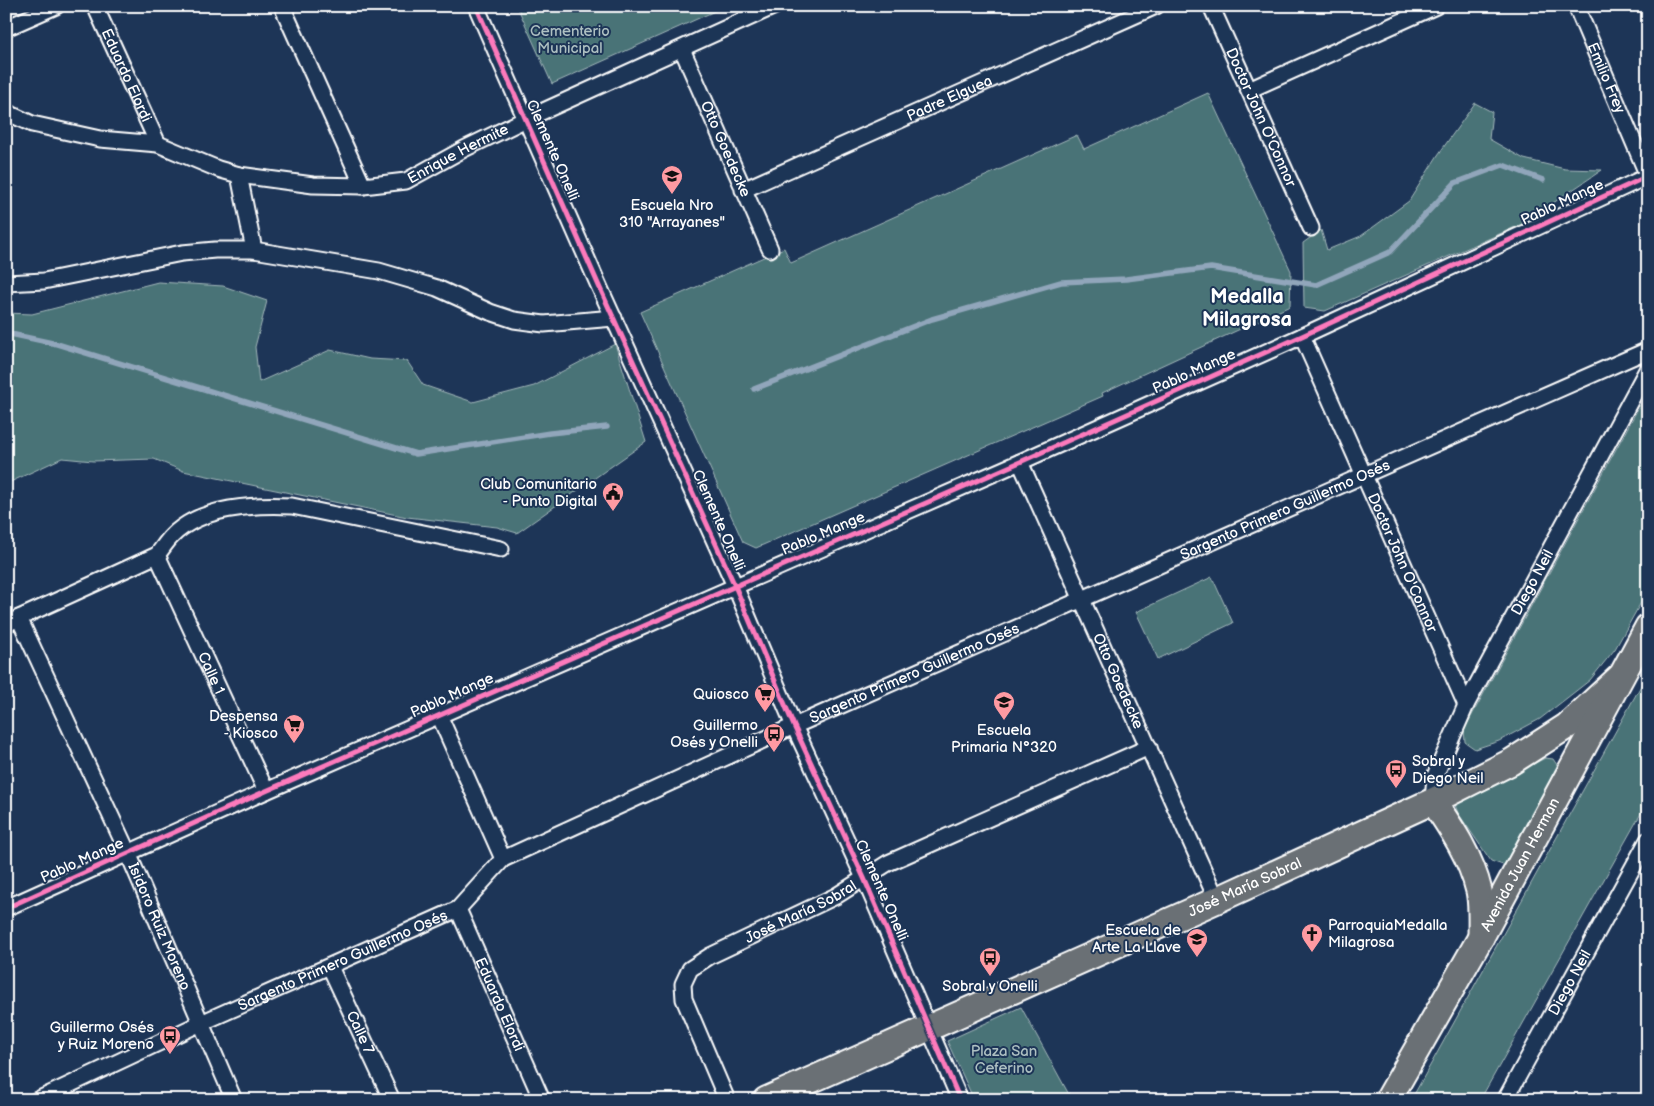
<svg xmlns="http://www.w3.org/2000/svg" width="1654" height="1106" viewBox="0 0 1654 1106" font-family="'Balsamiq Sans',sans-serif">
<rect width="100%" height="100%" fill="#1d3557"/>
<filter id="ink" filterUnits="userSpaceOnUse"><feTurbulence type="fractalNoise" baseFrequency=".02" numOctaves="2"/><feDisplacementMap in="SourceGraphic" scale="10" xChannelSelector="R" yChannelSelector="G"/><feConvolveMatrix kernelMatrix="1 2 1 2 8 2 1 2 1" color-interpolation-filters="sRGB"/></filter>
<g filter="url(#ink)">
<g fill="#4a7377" stroke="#a4b9bb">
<path d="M517,6H726L552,84Z"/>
<path d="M1208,93L1291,271L1290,306L1102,393L1103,396L756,548L743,542L640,312L784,248L791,263L1077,135L1084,149Z"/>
<path d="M1475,103L1492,112L1489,139L1524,159L1565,169L1602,170L1522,224L1325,311L1304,308L1303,243L1321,230L1327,250L1361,236L1409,201L1438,155Z"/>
<path d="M158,282L223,286L267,301L255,347L259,382L330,350L370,359L407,361L423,385L473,402L534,386L615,344L646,442L517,533L497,527L407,517L183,471L154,459L93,461L62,458L6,484V313L32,314Z"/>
<path d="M1648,390V590L1615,649L1590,680L1540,719L1499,741L1475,749L1465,742L1464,730Z"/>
<path d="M1212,577L1233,623L1158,659L1136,612Z"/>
<path d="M1648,673V801L1480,1100H1411Z"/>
<path d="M1545,758L1553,759L1559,768L1509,860L1503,865L1491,861L1458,813L1455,805Z"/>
<path d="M1021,1007L1072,1100H974L947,1041Z"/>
</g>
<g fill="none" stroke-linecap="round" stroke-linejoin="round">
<g stroke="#91a6bb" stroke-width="5.5">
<path d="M6,333L57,344L416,454L550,433L607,427"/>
<path d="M754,389L932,319L1061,282L1126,279L1211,268L1316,285L1390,252L1455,183L1503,165L1543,180"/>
</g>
<g stroke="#fff" stroke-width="19">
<g id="street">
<path id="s1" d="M95,6L158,144"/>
<path d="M282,6L363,186"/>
<path d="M476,6L599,286L735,586L794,726L864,878L960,1100"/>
<path id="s2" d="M1211,6L1311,228"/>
<path id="s3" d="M1576,6L1648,176"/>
<path d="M6,28L56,6"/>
<path id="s4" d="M682,49L770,249"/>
<path d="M1249,90L1436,6"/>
<path id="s5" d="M6,112L32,124L100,139L158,144L218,169L239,175L313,185L363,186L406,181L464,149L526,119L775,6"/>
<path d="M239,175L254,250"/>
<path id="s6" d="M743,190L1156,6"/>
<path d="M6,283L44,281L182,253L215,250H254L379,271L437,288L490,312L514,320L544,324L614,318"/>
<path id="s7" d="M1302,336L1466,705"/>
<path id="s8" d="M1020,462L1217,900"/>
<path id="s9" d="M157,555L266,791"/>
<path id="s10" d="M19,618L128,853L234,1100"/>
<path d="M6,624L157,555C162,549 166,542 172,536C200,507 254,504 292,506L501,549"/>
<path d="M439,715L503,859"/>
<path id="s11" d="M1433,801L1435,776L1466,705L1648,368"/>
<path d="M6,908L266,791L1020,462L1302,336L1648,176"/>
<path id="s12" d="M458,909L542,1100"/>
<path id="s13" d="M330,967L392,1100"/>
<path id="s14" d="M37,1100L201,1023L458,909L503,859L794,726L1648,350"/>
<path id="s15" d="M727,1100L684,999L683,984L690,969L710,956L836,896L888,863L1149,747"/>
<path id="s16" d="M1505,1100L1648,840"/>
</g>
</g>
<g stroke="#fff" stroke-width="29">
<g id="primary">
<path d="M1433,801C1452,829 1471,857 1479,891C1482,905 1481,922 1481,937"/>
<path id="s17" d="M766,1100L1217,900L1433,801L1511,762L1567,726L1620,677"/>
<path id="s18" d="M1388,1100L1481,937L1648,627"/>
</g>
</g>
<use href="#street" stroke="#1d3557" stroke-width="15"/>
<use href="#primary" stroke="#6a7074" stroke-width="25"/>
<g stroke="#1d3557" stroke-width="8">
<g id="cycleway">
<path d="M476,6L599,286L735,586L794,726L864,878L960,1100"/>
<path d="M6,908L266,791L1020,462L1302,336L1648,176"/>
</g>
</g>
<use href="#cycleway" stroke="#fd7abc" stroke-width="5"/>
</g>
</g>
<defs>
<g id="school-pin" transform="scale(1.125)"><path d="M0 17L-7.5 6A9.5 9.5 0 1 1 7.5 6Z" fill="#ff9aa2" stroke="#1d3557"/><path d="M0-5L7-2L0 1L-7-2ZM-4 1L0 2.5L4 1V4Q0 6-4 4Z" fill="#111"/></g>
<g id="civic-pin" transform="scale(1.125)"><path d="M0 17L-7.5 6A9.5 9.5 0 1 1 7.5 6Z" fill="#ff9aa2" stroke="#1d3557"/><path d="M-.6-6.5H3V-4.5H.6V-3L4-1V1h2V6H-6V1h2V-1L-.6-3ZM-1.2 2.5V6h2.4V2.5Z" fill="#111"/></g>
<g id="supermarket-pin" transform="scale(1.125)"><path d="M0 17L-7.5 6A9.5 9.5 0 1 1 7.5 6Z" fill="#ff9aa2" stroke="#1d3557"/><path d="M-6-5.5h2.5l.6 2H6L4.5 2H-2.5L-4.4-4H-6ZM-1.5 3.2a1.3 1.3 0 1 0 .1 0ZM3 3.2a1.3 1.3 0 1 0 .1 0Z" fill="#111"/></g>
<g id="bus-pin" transform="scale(1.125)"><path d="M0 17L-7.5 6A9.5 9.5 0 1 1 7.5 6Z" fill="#ff9aa2" stroke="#1d3557"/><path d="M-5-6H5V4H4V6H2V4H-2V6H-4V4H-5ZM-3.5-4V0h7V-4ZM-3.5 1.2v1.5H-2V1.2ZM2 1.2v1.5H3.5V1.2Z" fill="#111"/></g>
<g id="church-pin" transform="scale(1.125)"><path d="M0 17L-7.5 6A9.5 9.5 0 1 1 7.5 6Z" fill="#ff9aa2" stroke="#1d3557"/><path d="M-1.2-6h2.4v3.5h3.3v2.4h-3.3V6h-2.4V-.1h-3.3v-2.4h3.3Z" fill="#111"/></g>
</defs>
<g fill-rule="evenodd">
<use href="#school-pin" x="672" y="176"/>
<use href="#civic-pin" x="613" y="493"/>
<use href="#supermarket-pin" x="765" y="694"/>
<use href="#school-pin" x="1004" y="702"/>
<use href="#supermarket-pin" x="294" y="725"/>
<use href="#bus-pin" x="774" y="734"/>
<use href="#bus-pin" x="1396" y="770"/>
<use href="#church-pin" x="1312" y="934"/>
<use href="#school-pin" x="1197" y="939"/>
<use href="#bus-pin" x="990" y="958"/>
<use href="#bus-pin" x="170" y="1036"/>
</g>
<g text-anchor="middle" stroke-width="4" stroke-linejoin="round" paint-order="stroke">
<g font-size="15" fill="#aec0c2" stroke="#1d3557">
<text x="570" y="36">Cementerio<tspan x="570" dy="17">Municipal</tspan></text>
<text x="1004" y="1056">Plaza San<tspan x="1004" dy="17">Ceferino</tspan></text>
</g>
<g font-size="15" fill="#fff" stroke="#1d3557">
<text dy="5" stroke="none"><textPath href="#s1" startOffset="76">Eduardo Elordi</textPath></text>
<text dy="5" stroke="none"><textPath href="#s3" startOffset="78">Emilio Frey</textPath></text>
<text dy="5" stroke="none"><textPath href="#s6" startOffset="226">Padre Elguea</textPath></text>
<text dy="5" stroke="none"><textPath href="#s2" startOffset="122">Doctor John O'Connor</textPath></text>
<text dy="5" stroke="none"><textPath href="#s4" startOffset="109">Otto Goedecke</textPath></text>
<text transform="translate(553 150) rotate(66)" y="5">Clemente Onelli</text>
<text dy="5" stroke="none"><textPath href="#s5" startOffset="470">Enrique Hermite</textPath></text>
<text transform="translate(1562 202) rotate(-25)" y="5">Pablo Mange</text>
<text transform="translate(1194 371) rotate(-24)" y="5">Pablo Mange</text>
<text dy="5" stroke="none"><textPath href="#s14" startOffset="1386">Sargento Primero Guillermo Osés</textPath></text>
<text transform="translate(719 520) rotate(66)" y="5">Clemente Onelli</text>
<text transform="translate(823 533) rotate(-23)" y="5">Pablo Mange</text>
<text dy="5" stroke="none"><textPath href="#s7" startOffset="248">Doctor John O'Connor</textPath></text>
<text dy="5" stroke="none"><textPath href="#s11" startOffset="242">Diego Neil</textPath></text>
<text dy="5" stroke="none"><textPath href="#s9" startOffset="130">Calle 1</textPath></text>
<text dy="5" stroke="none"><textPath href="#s14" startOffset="981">Sargento Primero Guillermo Osés</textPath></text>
<text dy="5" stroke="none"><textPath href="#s8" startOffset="240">Otto Goedecke</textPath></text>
<text transform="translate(452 695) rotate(-24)" y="5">Pablo Mange</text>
<text transform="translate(82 860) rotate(-24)" y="5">Pablo Mange</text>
<text dy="5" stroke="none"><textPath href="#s18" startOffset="270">Avenida Juan Herman</textPath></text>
<text dy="5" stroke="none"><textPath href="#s17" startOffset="524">José María Sobral</textPath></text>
<text transform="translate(882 890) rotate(66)" y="5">Clemente Onelli</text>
<text dy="5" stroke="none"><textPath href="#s15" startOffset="266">José María Sobral</textPath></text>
<text dy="5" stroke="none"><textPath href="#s10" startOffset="339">Isidoro Ruiz Moreno</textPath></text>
<text dy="5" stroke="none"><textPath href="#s14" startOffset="336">Sargento Primero Guillermo Osés</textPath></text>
<text dy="5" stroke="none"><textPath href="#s16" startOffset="134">Diego Neil</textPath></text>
<text dy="5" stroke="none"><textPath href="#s12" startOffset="104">Eduardo Elordi</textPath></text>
<text dy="5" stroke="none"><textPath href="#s13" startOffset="72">Calle 7</textPath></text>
</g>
<g font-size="15" fill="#fff" stroke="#1d3557" text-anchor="end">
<text x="672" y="210" text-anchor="middle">Escuela Nro<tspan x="672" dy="17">310 "Arrayanes"</tspan></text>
<text x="597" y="489">Club Comunitario<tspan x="597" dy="17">- Punto Digital</tspan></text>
<text x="749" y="699">Quiosco</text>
<text x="278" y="721">Despensa<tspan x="278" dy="17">- Kiosco</tspan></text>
<text x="758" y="730">Guillermo<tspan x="758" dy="17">Osés y Onelli</tspan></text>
<text x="1004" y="735" text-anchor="middle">Escuela<tspan x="1004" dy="17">Primaria N°320</tspan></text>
<text x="1412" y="766" text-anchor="start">Sobral y<tspan x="1412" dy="17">Diego Neil</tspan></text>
<text x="1328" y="930" text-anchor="start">ParroquiaMedalla<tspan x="1328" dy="17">Milagrosa</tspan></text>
<text x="1181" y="935">Escuela de<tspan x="1181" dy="17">Arte La Llave</tspan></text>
<text x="990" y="991" text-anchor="middle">Sobral y Onelli</text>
<text x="154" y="1032">Guillermo Osés<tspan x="154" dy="17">y Ruiz Moreno</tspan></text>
</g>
<g font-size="20" font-weight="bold" fill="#fff" stroke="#1d3557">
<text x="1247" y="303">Medalla<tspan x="1247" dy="23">Milagrosa</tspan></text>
</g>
</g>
<rect width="1654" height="1106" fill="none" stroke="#1d3557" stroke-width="25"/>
<rect x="12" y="12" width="1629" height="1081" fill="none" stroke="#fff" stroke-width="2" filter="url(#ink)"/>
</svg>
